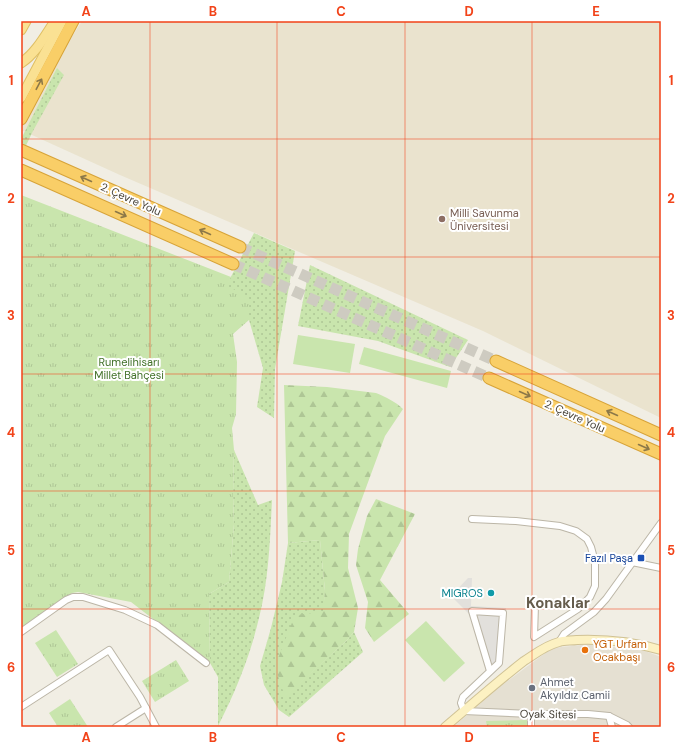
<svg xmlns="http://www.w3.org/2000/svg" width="682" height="748" viewBox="0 0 682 748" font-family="'DM Sans',sans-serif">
<defs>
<pattern id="grass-dots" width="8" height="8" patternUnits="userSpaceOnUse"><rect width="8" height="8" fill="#c9e5ad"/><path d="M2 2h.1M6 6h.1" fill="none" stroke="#aec695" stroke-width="1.8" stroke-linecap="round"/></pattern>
<pattern id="forest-firs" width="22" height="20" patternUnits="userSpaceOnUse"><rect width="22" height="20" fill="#c9e5ad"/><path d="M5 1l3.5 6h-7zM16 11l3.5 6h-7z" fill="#aec695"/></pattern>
<pattern id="park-tufts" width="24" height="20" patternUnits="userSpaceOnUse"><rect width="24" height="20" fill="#c9e5ad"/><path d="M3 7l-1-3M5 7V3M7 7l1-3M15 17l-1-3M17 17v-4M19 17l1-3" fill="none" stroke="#aec695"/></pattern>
</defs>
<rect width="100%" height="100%" fill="#f1eee4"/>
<path fill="#e5e0d2" d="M591,644L645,651L661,657V727H453L501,686L552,648Z"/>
<path fill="#eae3ce" d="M82,21H661V418L483,331L120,175L21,130V127L53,66Z"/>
<g fill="url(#grass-dots)">
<path d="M57,68L64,75L33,131L21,156V139Z"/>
<path d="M254,233L295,251L275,369L274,418L257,407L263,368L249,320L226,286Z"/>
<path d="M310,265L468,340L450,367L378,341L298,326Z"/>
<path d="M234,450L258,505L272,500C270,539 269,579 259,618C250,656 236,691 218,726V677L210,663L209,594L229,582L234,524L233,495Z"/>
<path d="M320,540L325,591L324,612L285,696L346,641L354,632L363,652L289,717L279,710L264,685L260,666L271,628L282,582L288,543Z"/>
</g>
<g fill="url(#forest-firs)">
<path d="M284,385L327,387L376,393C386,397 396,402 403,409L385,436L349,534L348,568L358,608L354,632L346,641L285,697L275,666L295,615L323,612L325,591L320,540L288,543Z"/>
<path d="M376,499L415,514L380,580L409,614L374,642L365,628L368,602L356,565L358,549L367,516Z"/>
</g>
<g fill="url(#park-tufts)">
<path d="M21,195L231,277L227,286L249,297V320L233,334L237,362L236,414L232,428L234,450L233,495L234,524L229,582L209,594L210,663L131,602L78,592L72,593L21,629Z"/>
<path d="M56,630L78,664L57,677L35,643Z"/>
<path d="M176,660L189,681L155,702L142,681Z"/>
<path d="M70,699L88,727H58L49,713Z"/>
<path d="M527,720V727H487L486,721Z"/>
</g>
<g fill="#c9e5ad">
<path d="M298,335L355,344L350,373L293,364Z"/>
<path d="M364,347L451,371L447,388L359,364Z"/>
<path d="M426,621L465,663L444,682L405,640Z"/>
</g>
<path fill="#e2e0dc" d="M468,578H472L471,606L506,608L502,660L486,671L469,614L451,596Z"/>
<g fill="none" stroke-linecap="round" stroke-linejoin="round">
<g stroke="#cecbc1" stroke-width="11" stroke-dasharray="11 5.5" stroke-linecap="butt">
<path d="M240,247L496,361"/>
<path d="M233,264L489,378"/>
</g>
<g stroke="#bcb6a7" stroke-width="8">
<g id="street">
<path d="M472,519L516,521L560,526L576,531L587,539L591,547L595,562V586L590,597L578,609L534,637L535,605"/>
<path d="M632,562L661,568"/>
<path d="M21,632L66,600L73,597H83L125,610L157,625L206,663"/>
<path d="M559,642L564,634L594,612L606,599L661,523"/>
<path d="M490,671L472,611L503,613L499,663L463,697L461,703L464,711L531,714H588L609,716L627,725L629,727"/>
<path d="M21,707L109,650L140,697L156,727"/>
<path d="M531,714V727"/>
<path d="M609,716L612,727"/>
<path d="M116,727L146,708"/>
</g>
</g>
<g stroke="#d0c295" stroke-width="10">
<path id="secondary" d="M445,727C471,705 497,682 524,661C535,654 546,645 559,642C564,640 571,641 577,640C605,639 634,642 661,650"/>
</g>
<g stroke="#dfbf64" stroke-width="11">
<g id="primary">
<path d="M21,30L26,21"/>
<path d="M21,63C36,53 45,36 55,21"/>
<path d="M21,98L62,21"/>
</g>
</g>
<g stroke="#d7a338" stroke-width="13">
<g id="highway">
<path d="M21,119L73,21"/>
<path d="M21,150L240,247"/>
<path d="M21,170L233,264"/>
<path d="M496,361L661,435"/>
<path d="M489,378L661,454"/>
</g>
</g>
<use href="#street" stroke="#fff" stroke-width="6"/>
<use href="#secondary" stroke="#fcf1c2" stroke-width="8"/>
<use href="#primary" stroke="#fae193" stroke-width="9"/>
<use href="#highway" stroke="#f9ce67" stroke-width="11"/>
</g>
<defs><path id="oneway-shaft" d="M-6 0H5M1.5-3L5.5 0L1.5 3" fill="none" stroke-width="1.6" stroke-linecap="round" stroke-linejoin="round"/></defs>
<g stroke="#8c7848">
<use href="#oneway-shaft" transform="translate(39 84) rotate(-62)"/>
<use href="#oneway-shaft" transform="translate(86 179) rotate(-156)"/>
<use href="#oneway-shaft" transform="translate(121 214) rotate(24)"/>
<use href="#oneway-shaft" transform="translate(205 232) rotate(-156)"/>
<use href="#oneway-shaft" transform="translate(525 394) rotate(24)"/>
<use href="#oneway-shaft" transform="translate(612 413) rotate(-156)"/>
<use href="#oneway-shaft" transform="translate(644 447) rotate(24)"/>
</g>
<path fill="none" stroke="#f24319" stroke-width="1" stroke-opacity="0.55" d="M150,21V727M277,21V727M405,21V727M532,21V727M21,139H661M21,257H661M21,374H661M21,491H661M21,609H661"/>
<circle fill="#8d6e63" stroke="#fff" stroke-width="1.5" cx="442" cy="219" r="4"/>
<rect fill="#1a4fb4" stroke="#fff" stroke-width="1.5" x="637" y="554" width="8" height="8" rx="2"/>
<circle fill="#0f9aa8" stroke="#fff" stroke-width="1.5" cx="491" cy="593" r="4"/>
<circle fill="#e8710a" stroke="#fff" stroke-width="1.5" cx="585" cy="650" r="4"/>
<circle fill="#6b7280" stroke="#fff" stroke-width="1.5" cx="532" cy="688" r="4"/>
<g text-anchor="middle" stroke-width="4" stroke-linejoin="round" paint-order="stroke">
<g font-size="11" fill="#433e34" stroke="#fff">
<text transform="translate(131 199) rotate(24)" y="4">2. Çevre Yolu</text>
<text transform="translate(575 416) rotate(24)" y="4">2. Çevre Yolu</text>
<text transform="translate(548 714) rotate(1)" y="4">Oyak Sitesi</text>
</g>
<g font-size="11" fill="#785e54" stroke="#fff" text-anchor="start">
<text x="450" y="217">Milli Savunma<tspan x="450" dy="13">Üniversitesi</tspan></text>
</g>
<g font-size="11" fill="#42722a" stroke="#fff">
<text x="129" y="366">Rumelihisarı<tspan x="129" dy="13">Millet Bahçesi</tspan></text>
</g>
<g font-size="11" fill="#164399" stroke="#fff" text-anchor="end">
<text x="633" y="562">Fazıl Paşa</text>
</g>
<g font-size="11" fill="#0d838f" stroke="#fff" text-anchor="end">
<text x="483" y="597">MIGROS</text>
</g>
<g font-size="11" fill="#c56008" stroke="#fff" text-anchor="start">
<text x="593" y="648">YGT Urfam<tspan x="593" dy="13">Ocakbaşı</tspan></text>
</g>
<g font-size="11" fill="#5b616d" stroke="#fff" text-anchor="start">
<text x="540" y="686">Ahmet<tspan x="540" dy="13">Akyıldız Camii</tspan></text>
</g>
<g font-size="15" font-weight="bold" fill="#655c4c" stroke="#fff">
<text x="558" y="608">Konaklar</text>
</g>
</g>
<rect width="682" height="748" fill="none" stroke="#ffffff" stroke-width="44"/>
<rect x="22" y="22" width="638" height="704" fill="none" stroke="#f24319" stroke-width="1.5"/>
<g font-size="13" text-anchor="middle" font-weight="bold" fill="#f24319">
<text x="86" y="16">A</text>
<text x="213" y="16">B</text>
<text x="341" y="16">C</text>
<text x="469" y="16">D</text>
<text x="596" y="16">E</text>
<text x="11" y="85">1</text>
<text x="671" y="85">1</text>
<text x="11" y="203">2</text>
<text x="671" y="203">2</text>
<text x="11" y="320">3</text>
<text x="671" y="320">3</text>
<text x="11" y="437">4</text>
<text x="671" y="437">4</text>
<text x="11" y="555">5</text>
<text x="671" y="555">5</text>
<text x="11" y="672">6</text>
<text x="671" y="672">6</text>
<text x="86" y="742">A</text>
<text x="213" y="742">B</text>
<text x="341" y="742">C</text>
<text x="469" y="742">D</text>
<text x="596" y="742">E</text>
</g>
</svg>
